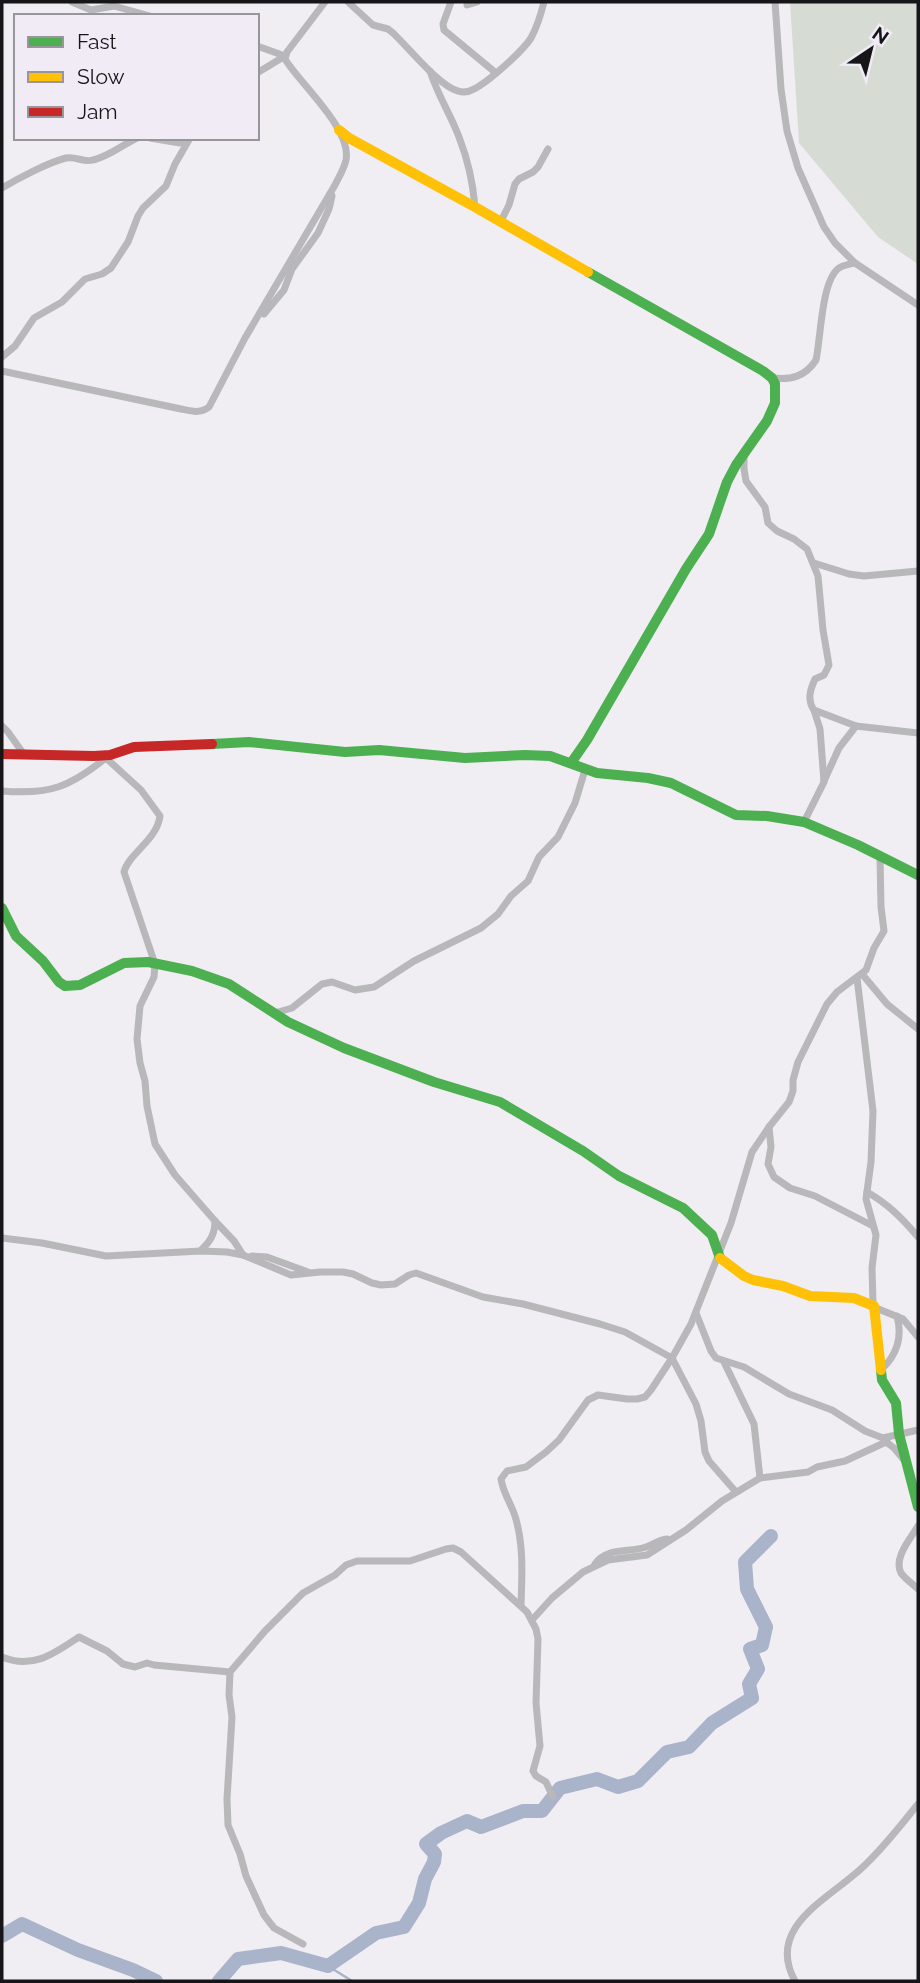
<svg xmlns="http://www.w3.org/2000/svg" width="920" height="1983" viewBox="0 0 920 1983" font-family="Raleway,sans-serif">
<rect width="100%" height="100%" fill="#f0edf3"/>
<path fill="#d6dcd4" d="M790,2H918V264L878,237L799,143Z"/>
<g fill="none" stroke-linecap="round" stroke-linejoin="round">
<path stroke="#a9b3c9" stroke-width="2.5" d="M328,1966L352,1981"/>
<g stroke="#a9b3c9" stroke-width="14">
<path d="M2,1936L22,1924L78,1950L133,1970L156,1981"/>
<path d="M219,1981L238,1959L281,1953L328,1966L376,1933L404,1927L419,1903L425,1879L434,1862L435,1854L426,1844L441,1833L467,1821L481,1827L523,1811H542L560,1788L597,1779L618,1787L638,1781L667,1752L689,1747L712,1723L752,1698L749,1684L758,1669L750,1649L762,1645L766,1627L747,1589L745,1562L771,1536"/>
</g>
<g stroke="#b8b7b9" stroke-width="7">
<path d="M72,2L91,10L114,6L150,16"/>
<path d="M348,2L373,25L388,29L393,33C408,47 439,86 458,91C464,93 469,92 474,89C488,82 522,52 531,38C537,27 541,14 544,2"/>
<path d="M451,2L443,24L444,30L496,73"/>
<path d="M775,2L781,89L787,131L798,168L824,227L835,243L855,263L918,305"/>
<path d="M467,5L477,2"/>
<path d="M257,46L285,56"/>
<path d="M430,71C438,96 450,113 459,137C468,160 473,182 475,207"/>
<path d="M257,73L285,56"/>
<path d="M150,138L180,143L187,141"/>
<path d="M2,188C17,179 49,162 66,158C76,156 84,163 93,160C110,156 122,145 137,138"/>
<path d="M500,223L509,205L515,184L519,179L533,172L538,167L548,149"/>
<path d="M264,314L284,290L292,269L318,233L329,209L332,196"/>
<path d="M2,357L15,346L34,318L62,302L85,279L102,274L111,268L128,242L138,216L143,208L166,186L175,164L190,138"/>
<path d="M2,371L181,409C191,411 200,414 209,407L245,338L335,185C339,177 344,169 346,160C352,129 300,84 285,59L287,52L325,2"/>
<path d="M772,378C791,380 805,377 816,360C821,338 821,281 839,268C843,265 850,264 855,263"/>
<path d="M744,455V469L746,481L765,507L768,523L777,531L794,539L807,549L818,576L823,630L829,665L824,675L815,679C810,690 807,700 814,710L856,726L918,733"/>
<path d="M814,563L849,574L864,576L918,571"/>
<path d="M2,726L8,732L23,753"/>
<path d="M106,758L141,790L160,816C157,840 129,853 124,872L155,964L154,977L140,1006L137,1039L140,1063L145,1081L147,1106L155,1144L175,1175L215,1221C215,1234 210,1242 201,1250"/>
<path d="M824,781L839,748L856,726"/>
<path d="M2,791C50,795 70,787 107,757"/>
<path d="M804,822L824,782L820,729L814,710"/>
<path d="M862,974L887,1004L918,1029"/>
<path d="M857,978L873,1111L871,1162L866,1199L876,1235L872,1268L873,1303L876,1308L903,1319L918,1337"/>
<path d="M275,1013L292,1008L322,984L332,982L355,990L374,987L414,961L481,928L498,914L511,896L528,881L539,857L558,837L575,803L585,770"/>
<path d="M867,1192C888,1204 902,1218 918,1237"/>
<path d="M215,1221L234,1241L243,1255"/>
<path d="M873,1226L815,1196L790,1188L774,1177L768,1164L771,1147L769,1127L789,1102L793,1091V1080L798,1062L827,1004L837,992L866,970L874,948L884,931L881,907L880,856"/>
<path d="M2,1238L42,1243L106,1256L201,1251L227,1252L243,1255L291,1275L320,1272H343L353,1274L372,1283L381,1285L395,1284L409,1275L416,1273L483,1297L523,1304L600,1324L625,1332L672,1358L696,1404L701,1421L705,1452L709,1461L736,1492"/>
<path d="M252,1256L267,1257L308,1272"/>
<path d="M696,1313L711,1351L716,1358L744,1367L789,1394L832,1410L865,1431L883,1438L888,1443"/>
<path d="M724,1362L754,1424L760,1478"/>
<path d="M881,1370C897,1355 903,1338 897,1316"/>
<path d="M883,1438L918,1430"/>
<path d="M918,1526C911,1538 893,1558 901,1573C905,1579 913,1584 918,1589"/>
<path d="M595,1564C606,1547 629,1553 646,1547C654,1544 659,1540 667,1539"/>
<path d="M521,1605C522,1575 524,1545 515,1516C511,1503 503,1493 501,1479L507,1471L526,1467L546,1452L559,1440L588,1400L598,1395L627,1399H637L645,1397L651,1390L672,1358L691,1324L731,1223L752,1152L769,1127"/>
<path d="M532,1620L552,1598L583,1572L608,1560L647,1555L686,1530L722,1501L760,1478L808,1472L817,1467L845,1461L886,1442L894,1448L904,1460"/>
<path d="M2,1657C33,1670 55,1653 79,1637L107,1651L123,1664L135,1667L147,1663L154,1665L230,1672"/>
<path d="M303,1944L274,1928L264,1915L246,1876L240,1854L228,1825L227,1799L232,1717L229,1695L230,1672L265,1631L303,1593L335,1575L346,1565L357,1561H410L446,1549L453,1548L461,1552L527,1612L536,1629L538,1639L536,1703L540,1746L533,1771L536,1776L546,1782L553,1797"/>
<path d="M795,1981C764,1925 833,1897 865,1865C885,1846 901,1825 918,1804"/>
</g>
<g stroke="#4caf50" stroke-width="10">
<path d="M212,744L249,742L345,752L379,750L465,758L525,755L550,756L597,773L648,778L671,783L736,815L767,816L804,822L858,845L918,875"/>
<path d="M571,763L587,740L686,569L709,534L727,482L736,465L767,421L775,403V384L772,378L763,371L588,272"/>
<path d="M2,908L16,936L43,961L59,982L65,986L80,985L124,963L148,962L192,971L229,984L288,1022L344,1048L434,1082L500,1102L583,1151L619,1176L683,1208L712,1235L720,1258"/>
<path d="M881,1370L882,1380L896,1403L899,1434L918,1507"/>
</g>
<g stroke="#ffc107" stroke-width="10">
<path d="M339,130L349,138L475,207L588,272"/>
<path d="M720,1258L744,1276L753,1280L783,1286L810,1296L854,1298L874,1306L881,1370"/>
</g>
<path stroke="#c62828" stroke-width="10" d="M2,754L94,756L110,755L134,747L212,744"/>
</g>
<rect width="920" height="1983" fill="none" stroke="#161518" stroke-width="7"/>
<rect x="14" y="14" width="245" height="126" fill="#f0ebf5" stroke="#99959d" stroke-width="2"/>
<rect x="28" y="37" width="35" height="10" fill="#4caf50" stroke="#99959d" stroke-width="2"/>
<text x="77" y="49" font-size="21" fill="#161518">Fast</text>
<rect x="28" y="72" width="35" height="10" fill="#ffc107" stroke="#99959d" stroke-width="2"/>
<text x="77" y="84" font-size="21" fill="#161518">Slow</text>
<rect x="28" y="107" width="35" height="10" fill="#c62828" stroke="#99959d" stroke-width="2"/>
<text x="77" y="119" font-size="21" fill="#161518">Jam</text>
<g transform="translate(871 49) rotate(35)" stroke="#f0ebf5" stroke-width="5" paint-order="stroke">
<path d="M0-5L12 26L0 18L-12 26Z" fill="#161518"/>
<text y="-10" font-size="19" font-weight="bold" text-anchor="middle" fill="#161518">N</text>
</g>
</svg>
